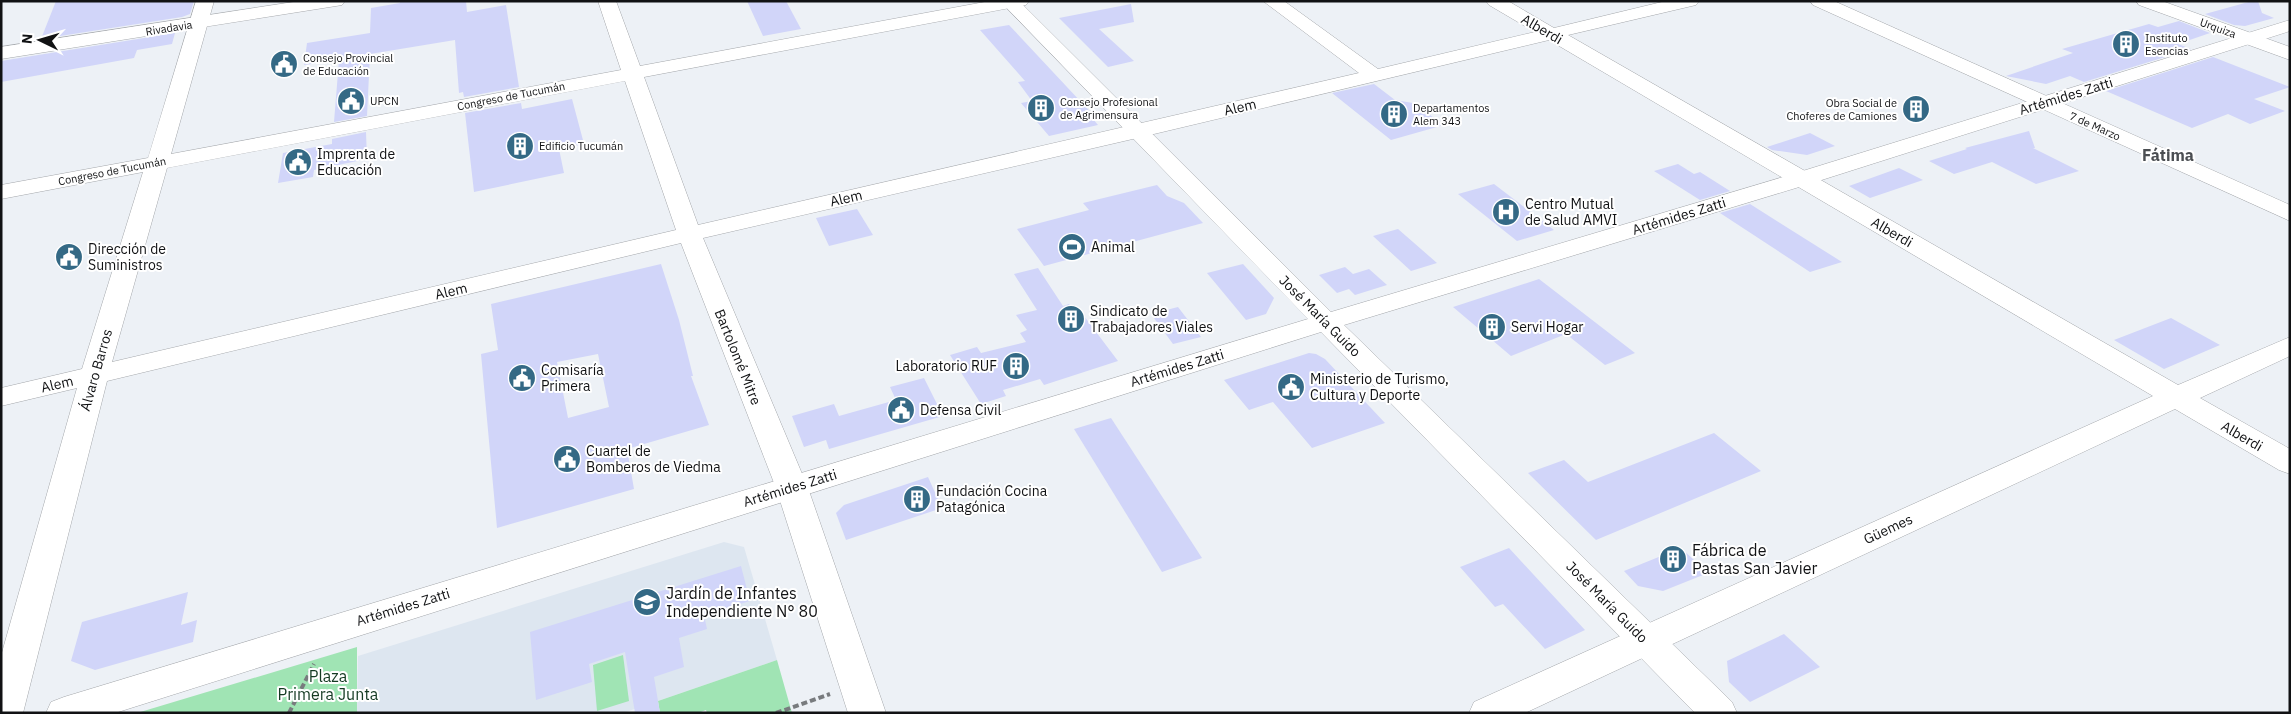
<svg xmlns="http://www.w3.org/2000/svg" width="2291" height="714" viewBox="0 0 2291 714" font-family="'IBM Plex Sans',sans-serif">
<rect width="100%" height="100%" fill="#edf1f6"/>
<path fill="#dde6f0" d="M724,542L744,547L777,660L623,713H357L358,656Z"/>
<g fill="#a0e4b4">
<path d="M357,647V713H137Z"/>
<path d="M623,655L629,701L597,711L593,665Z"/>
<path d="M777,660L792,713H707L706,710L698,713H660L658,701Z"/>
</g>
<g fill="#d1d5f9" fill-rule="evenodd">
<path d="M56,1H194L190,14L182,17L41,39Z"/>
<path d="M400,1H466L467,12L506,5L519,87L464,97L463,92L459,93L455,40L370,54L367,116L334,122L339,60L304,65L307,43L370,33L371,8L400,3Z"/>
<path d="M747,1H786L801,29L763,36Z"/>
<path d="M2252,1H2258L2262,13L2274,18L2245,26L2234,25L2205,14Z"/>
<path d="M1131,4L1134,22L1099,29L1134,61L1108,67L1059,18Z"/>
<path d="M2179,21L2210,33L2178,44L2191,49L2084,82L2070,76L2046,84L2006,76L2073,53L2062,49L2149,24L2158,27Z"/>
<path d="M1009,25L1096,118L1093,119L1098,125L1049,136L1021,103L1032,101L1018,82L1025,81L980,30Z"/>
<path d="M175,33L172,44L137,50L134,58L1,82V61Z"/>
<path d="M2213,57L2290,87L2254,99L2285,111L2250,124L2228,114L2192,128L2106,91Z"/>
<path d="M1374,84L1395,100L1413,103L1444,125L1391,140L1332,93Z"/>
<path d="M572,99L584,144L559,149L564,173L474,192L465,113L521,103L522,109Z"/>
<path d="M2029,131L2035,148H2033L2079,171L2036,184L1992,162L1954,174L1929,161L1967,149L1965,148Z"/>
<path d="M366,132L367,159L314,170L313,177L278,183L283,153L332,144V139Z"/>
<path d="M1810,133L1835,146L1807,155L1772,150L1767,147Z"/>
<path d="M1678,164L1694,174L1700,172L1730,191L1700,200L1654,171Z"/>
<path d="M1899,168L1923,180L1870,198L1849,186Z"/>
<path d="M1494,184L1554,230L1517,241L1458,194Z"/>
<path d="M1157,185L1167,196L1184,203L1203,223L1044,266L1017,229L1089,210L1083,203Z"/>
<path d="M1750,204L1842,262L1810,272L1720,213Z"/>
<path d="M857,209L873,235L829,246L816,218Z"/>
<path d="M1398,229L1437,263L1411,271L1373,236Z"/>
<path d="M661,264L679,320L693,376H691L709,425L627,449L634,489L497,528L481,354L498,350L491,304ZM598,354L609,407L568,418L557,362Z"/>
<path d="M1243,264L1274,298L1266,314L1246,320L1207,273Z"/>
<path d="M1345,267L1353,274L1369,269L1387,285L1355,295L1349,289L1337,293L1319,275Z"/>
<path d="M1038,268L1063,306L1069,304L1074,311L1081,312L1118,361L1044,385L1040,379L1003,390L1006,396L981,404L950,355L977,347L981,353L1026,342L1020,333L1027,330L1016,315L1037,310L1014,274Z"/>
<path d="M1539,279L1635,353L1605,365L1566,334L1511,356L1453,307Z"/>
<path d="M1178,307L1201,337L1173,344L1151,314Z"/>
<path d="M2171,318L2220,345L2164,369L2114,340Z"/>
<path d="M1309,353L1316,354L1325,359L1385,423L1312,448L1273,402L1249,410L1224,380Z"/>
<path d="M924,378L943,416L829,449L826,440L804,447L792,416L834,404L839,416L896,400L890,387Z"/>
<path d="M1111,418L1202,558L1162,572L1074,429Z"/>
<path d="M1714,433L1761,471L1596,540L1528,473L1564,460L1588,482Z"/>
<path d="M928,477L942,508L846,540L836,513L844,505Z"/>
<path d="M1509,548L1545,587L1585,630L1545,649L1503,604L1495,607L1460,567Z"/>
<path d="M1681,548L1708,573L1663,591L1638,586L1624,571Z"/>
<path d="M741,566L750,601L704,615L707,629L679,638L684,667L654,677L660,713H635L625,652L589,664L592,682L536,700L530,632Z"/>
<path d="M188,592L181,625L197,620L193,642L95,670L71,661L82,622Z"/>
<path d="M1784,634L1820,667L1750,702L1729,682L1727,661Z"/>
</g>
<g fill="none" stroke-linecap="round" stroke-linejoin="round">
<g stroke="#a4a7ab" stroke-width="1">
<g id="minor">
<path d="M196,1H214L171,154L621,70L598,1H616L640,66L990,1H1029L1026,5L1020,6L644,77L698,225L1359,73L1263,1H1284L1378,69L1535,32L1489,5L1486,1H1508L1554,28L1666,1H1699L1696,5L1568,35L2178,385L2290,337V356L2200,398L2290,449V474L2279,470L2175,409L1525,713H1469L1474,702L2153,396L1549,40L1137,138L703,238L808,488L886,713H848L776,488L681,243L107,381L23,713H1V656L77,388L1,406V388L82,369L143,172L1,199V185L148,158ZM625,81L676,230L112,362L167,168Z"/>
<path d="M1810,1H1834L2290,205V221L1813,5Z"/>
<path d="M2136,1H2162L2290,47V60L2139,5Z"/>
</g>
</g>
<g stroke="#a4a7ab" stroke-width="1">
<g id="major">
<path d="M300,1H345L342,5L336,6L1,59V47Z"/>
<path d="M1000,1H1019L1331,312L1793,174L2290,20V31L1809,184L1344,325L1732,702L1737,713H1695L1321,332L115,713H46L51,702L64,697L1308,319Z"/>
</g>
</g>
<g stroke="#787b7e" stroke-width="4" stroke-dasharray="6 3" stroke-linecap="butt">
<path d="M289,713L314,664"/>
<path d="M776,713L830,694"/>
</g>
<use href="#minor" fill="#fff" fill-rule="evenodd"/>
<use href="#major" fill="#fff" fill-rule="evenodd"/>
</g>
<defs>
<g id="building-disc" transform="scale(1.4375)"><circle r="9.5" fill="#346985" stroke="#fff"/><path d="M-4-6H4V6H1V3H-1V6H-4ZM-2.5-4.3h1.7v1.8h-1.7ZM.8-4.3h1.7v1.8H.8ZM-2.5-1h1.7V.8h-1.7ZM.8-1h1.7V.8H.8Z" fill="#fff"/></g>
<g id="civic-disc" transform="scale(1.4375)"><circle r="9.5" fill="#346985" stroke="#fff"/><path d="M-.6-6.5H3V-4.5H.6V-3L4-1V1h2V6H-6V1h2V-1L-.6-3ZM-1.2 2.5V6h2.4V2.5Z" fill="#fff"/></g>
<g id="hospital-disc" transform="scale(1.4375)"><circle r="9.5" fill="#346985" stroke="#fff"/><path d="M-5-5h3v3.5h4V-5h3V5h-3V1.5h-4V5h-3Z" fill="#fff"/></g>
<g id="stadium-disc" transform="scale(1.4375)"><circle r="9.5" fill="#346985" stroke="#fff"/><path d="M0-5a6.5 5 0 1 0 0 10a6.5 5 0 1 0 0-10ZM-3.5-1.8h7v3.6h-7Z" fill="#fff"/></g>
<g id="school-disc" transform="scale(1.4375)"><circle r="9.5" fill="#346985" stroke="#fff"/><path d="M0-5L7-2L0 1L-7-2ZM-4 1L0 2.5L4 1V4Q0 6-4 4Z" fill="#fff"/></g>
</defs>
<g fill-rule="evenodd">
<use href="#building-disc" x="2126" y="44"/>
<use href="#civic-disc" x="284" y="64"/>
<use href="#civic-disc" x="351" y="101"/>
<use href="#building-disc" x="1041" y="108"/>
<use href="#building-disc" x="1916" y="109"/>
<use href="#building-disc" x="1394" y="114"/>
<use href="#building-disc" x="520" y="146"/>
<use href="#civic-disc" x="298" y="162"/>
<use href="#hospital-disc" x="1506" y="212"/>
<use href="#stadium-disc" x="1072" y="247"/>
<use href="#civic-disc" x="69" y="257"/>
<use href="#building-disc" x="1071" y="319"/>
<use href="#building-disc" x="1492" y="327"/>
<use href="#building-disc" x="1016" y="366"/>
<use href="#civic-disc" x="522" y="378"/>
<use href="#civic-disc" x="1291" y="387"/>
<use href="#civic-disc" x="901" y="410"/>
<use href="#civic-disc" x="567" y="459"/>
<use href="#building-disc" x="917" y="499"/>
<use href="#building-disc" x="1673" y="559"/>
<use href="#school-disc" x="647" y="602"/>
</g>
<g text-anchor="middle" stroke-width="4" stroke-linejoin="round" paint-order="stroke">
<g font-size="11" fill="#111214" stroke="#fff">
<text transform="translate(169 28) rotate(-9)" y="4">Rivadavia</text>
<text transform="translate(2218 28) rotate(20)" y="4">Urquiza</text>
<text transform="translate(511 96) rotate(-11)" y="4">Congreso de Tucumán</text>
<text transform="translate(2095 126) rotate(24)" y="4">7 de Marzo</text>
<text transform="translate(112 171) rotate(-11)" y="4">Congreso de Tucumán</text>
</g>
<g font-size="11" fill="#111214" stroke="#fff" text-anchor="start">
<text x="2145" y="42">Instituto<tspan x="2145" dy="13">Esencias</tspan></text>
<text x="303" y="62">Consejo Provincial<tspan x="303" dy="13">de Educación</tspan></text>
<text x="370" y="105">UPCN</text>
<text x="1060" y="106">Consejo Profesional<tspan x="1060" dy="13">de Agrimensura</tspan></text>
<text x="1897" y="107" text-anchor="end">Obra Social de<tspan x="1897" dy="13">Choferes de Camiones</tspan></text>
<text x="1413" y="112">Departamentos<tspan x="1413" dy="13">Alem 343</tspan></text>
<text x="539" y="150">Edificio Tucumán</text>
</g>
<g font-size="14" fill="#111214" stroke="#fff">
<text transform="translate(1542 29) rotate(30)" y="5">Alberdi</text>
<text transform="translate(2066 96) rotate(-17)" y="5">Artémides Zatti</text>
<text transform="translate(1240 107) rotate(-13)" y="5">Alem</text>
<text transform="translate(846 198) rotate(-13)" y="5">Alem</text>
<text transform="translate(1679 216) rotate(-17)" y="5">Artémides Zatti</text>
<text transform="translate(1892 232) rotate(30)" y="5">Alberdi</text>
<text transform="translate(451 291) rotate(-13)" y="5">Alem</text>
<text transform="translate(1320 316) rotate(45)" y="5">José María Guido</text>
<text transform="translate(738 357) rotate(68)" y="5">Bartolomé Mitre</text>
<text transform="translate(1177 368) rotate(-17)" y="5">Artémides Zatti</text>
<text transform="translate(96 370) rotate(-74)" y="5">Álvaro Barros</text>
<text transform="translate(57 384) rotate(-13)" y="5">Alem</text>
<text transform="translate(2242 436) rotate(30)" y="5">Alberdi</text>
<text transform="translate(790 488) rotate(-17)" y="5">Artémides Zatti</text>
<text transform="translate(1888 529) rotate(-25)" y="5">Güemes</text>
<text transform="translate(1607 602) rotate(45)" y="5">José María Guido</text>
<text transform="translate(403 607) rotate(-17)" y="5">Artémides Zatti</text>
</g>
<g font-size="14" fill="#111214" stroke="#fff" text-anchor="start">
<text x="317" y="159">Imprenta de<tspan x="317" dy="16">Educación</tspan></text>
<text x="1525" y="209">Centro Mutual<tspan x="1525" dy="16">de Salud AMVI</tspan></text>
<text x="1091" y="252">Animal</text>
<text x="88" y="254">Dirección de<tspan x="88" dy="16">Suministros</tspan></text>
<text x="1090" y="316">Sindicato de<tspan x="1090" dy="16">Trabajadores Viales</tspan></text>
<text x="1511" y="332">Servi Hogar</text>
<text x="997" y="371" text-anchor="end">Laboratorio RUF</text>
<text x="541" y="375">Comisaría<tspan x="541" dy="16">Primera</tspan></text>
<text x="1310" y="384">Ministerio de Turismo,<tspan x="1310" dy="16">Cultura y Deporte</tspan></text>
<text x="920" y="415">Defensa Civil</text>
<text x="586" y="456">Cuartel de<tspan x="586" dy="16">Bomberos de Viedma</tspan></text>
<text x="936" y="496">Fundación Cocina<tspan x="936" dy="16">Patagónica</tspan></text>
</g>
<g font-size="16" font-weight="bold" fill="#4b4e52" stroke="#fff">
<text x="2168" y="161">Fátima</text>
</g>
<g font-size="16" fill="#111214" stroke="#fff" text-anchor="start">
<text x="1692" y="556">Fábrica de<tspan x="1692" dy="18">Pastas San Javier</tspan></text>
<text x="666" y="599">Jardín de Infantes<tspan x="666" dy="18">Independiente N° 80</tspan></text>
</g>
<g font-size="16" fill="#143a22" stroke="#fff">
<text x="328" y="682">Plaza<tspan x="328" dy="18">Primera Junta</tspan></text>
</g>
</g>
<rect width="2291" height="714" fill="none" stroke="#111214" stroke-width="5"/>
<g transform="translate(40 40) rotate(275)" stroke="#ffffff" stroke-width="4" paint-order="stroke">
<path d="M0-4L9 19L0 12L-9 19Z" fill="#111214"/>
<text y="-8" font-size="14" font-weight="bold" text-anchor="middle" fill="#111214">N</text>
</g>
</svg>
